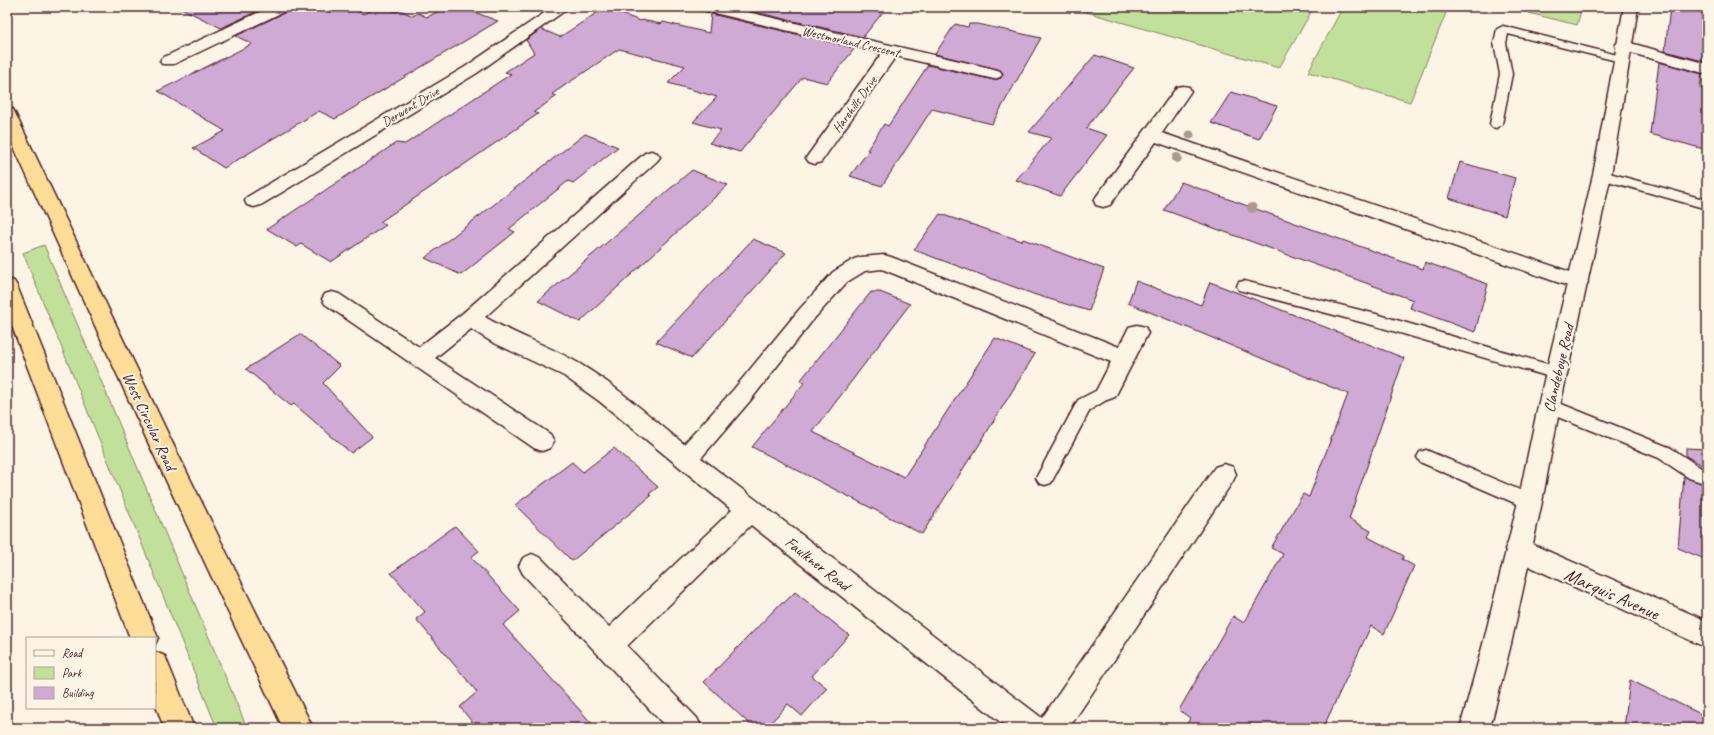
<svg xmlns="http://www.w3.org/2000/svg" width="1714" height="735" viewBox="0 0 1714 735" font-family="Caveat,sans-serif">
<rect width="100%" height="100%" fill="#fcf5e5"/>
<filter id="ink" filterUnits="userSpaceOnUse"><feTurbulence type="fractalNoise" baseFrequency=".025" numOctaves="2"/><feDisplacementMap in="SourceGraphic" scale="8" xChannelSelector="R" yChannelSelector="G"/><feConvolveMatrix kernelMatrix="1 2 1 2 8 2 1 2 1" color-interpolation-filters="sRGB"/></filter>
<g filter="url(#ink)">
<g fill="#c1e19a" stroke="#868062">
<path d="M1069,7H1314L1279,68Z"/>
<path d="M1343,7H1424L1446,13L1410,102L1308,72Z"/>
<path d="M1517,7H1582L1577,25L1529,13L1523,9Z"/>
<path d="M44,245L247,728H217L23,253Z"/>
</g>
<g fill="#ceaad4" stroke="#4a1f2b">
<path d="M179,7H266L221,28Z"/>
<path d="M290,7H347L363,14L377,7H385L396,12L400,10L413,16L418,13L427,17L447,7H461L498,21L335,119L319,111L224,168L193,148L225,131L158,91L252,44L236,36L288,11Z"/>
<path d="M733,7H887L863,37Z"/>
<path d="M1670,7H1706L1703,61L1665,51Z"/>
<path d="M604,8L641,21L642,20L661,24L663,22L709,33L711,14L855,48L827,83L803,77L740,152L709,143L721,130L693,122L717,97L668,83L685,66L619,49L552,94L557,96L534,112L538,114L380,222L386,225L331,262L301,244L297,247L267,229L396,143L405,144L511,74L505,72L534,53L526,40L541,29L560,37Z"/>
<path d="M955,24L968,27L969,24H978L1041,38L992,124L932,109L882,186L850,176L869,150H867L884,124L888,126L928,65L994,80L1001,78L1003,73L1000,70L935,54Z"/>
<path d="M1095,55L1134,68L1086,128L1107,135L1060,196L1016,180L1051,138L1029,132Z"/>
<path d="M1659,62L1702,74L1700,88L1707,89V150L1650,134Z"/>
<path d="M1231,92L1277,106L1259,139L1211,123Z"/>
<path d="M585,134L618,147L573,183L568,181L509,229L515,232L461,275L425,258Z"/>
<path d="M1460,162L1515,178L1505,216L1449,198Z"/>
<path d="M692,170L728,185L580,322L538,301Z"/>
<path d="M1181,182L1423,269L1425,262L1488,284L1475,332L1410,308L1413,300L1164,210Z"/>
<path d="M940,214L1022,241L1023,239L1104,269L1089,311L1036,295L914,250Z"/>
<path d="M753,239L786,253L692,358L656,342Z"/>
<path d="M1136,281L1201,305L1210,282L1404,358L1349,519L1371,531L1368,537L1404,556L1402,559L1414,566L1384,634L1371,626L1323,728H1185L1190,718L1179,710L1233,616L1244,623L1283,554L1271,548L1303,494L1309,497L1348,394L1128,303Z"/>
<path d="M871,292H880L910,304L813,432L904,477L995,338L1035,354L971,458H970L922,534L752,447L804,383L800,381Z"/>
<path d="M300,334L340,366L323,383L372,437L351,453L294,404L291,406L246,369Z"/>
<path d="M614,448L658,487L649,494L651,496L572,561L515,505L572,462L583,472Z"/>
<path d="M1686,448L1707,449V468L1686,456Z"/>
<path d="M1684,476L1707,485V560L1678,548Z"/>
<path d="M455,526L479,551L471,557L520,611L503,625L596,728H477L460,707L477,692L416,619L425,612L391,573Z"/>
<path d="M795,592L849,635L812,676L827,688L802,716L788,704L766,728H754L704,682L782,602L784,603Z"/>
<path d="M1630,680L1707,717V728H1624Z"/>
</g>
<g fill="none" stroke-linecap="round" stroke-linejoin="round">
<g stroke="#4a1f2b" stroke-width="3">
<g id="lane">
<path d="M1503,26L1625,57L1627,59L1621,62L1508,34L1506,43L1512,74L1502,124L1496,128L1492,127L1490,124L1500,74L1494,43L1497,29Z"/>
<path d="M1602,171L1707,200V209L1597,178L1595,175L1597,172Z"/>
<path d="M1244,281L1376,314L1557,367L1563,369L1565,373L1563,377L1557,379L1376,326L1239,290L1237,286L1239,282Z"/>
<path d="M1107,385L1113,386L1115,391L1113,396L1090,410L1051,483L1045,485L1039,483L1036,478L1078,400Z"/>
<path d="M1549,399L1671,448L1701,468L1707,470V484L1689,478L1659,458L1543,411L1541,406L1543,401Z"/>
<path d="M1426,450L1536,497L1539,502L1536,507L1530,510L1524,507L1420,462L1417,457L1420,452Z"/>
</g>
</g>
<g stroke="#4a1f2b" stroke-width="3">
<g id="street">
<path d="M270,7H289L287,10L174,64H162L160,61L162,58Z"/>
<path d="M553,7H570L477,73L261,205L254,207L247,205L245,201L247,197L465,67Z"/>
<path d="M700,7H726L994,69L1000,71L1002,74L1000,77L994,79L896,56L821,162L815,164L809,162L806,158L882,53L702,10Z"/>
<path d="M1623,41L1707,64V74L1617,49L1615,46L1617,43Z"/>
<path d="M1183,86L1189,87L1191,91L1162,133L1585,277L1588,282L1585,287L1578,289L1571,287L1156,142L1110,205L1103,207L1096,205L1094,201L1096,197L1177,87Z"/>
<path d="M651,151L657,153L660,157L657,161L485,317C515,335 550,346 580,364C617,386 650,417 684,444L734,389L798,311L833,272L854,259L861,257L884,255L891,257L1119,347L1129,327L1137,325L1145,327L1148,333L1118,391L1115,397L1107,400L1099,397L1096,391L1111,362L882,269L865,271L847,282L812,321L750,401L701,458L1042,718L1215,467L1224,464L1233,467L1236,474L1233,481L1069,728H1008L751,525L627,646L697,718L702,728H667L523,574L519,566L523,558L532,554L541,558L609,627L732,510L599,401L564,376L492,342L471,329L435,358L550,434L554,441L550,448L542,451L534,448L325,304L322,299L325,294L332,292L339,294L419,347L463,313L645,153Z"/>
<path d="M1518,538L1707,621V648L1509,557L1505,549L1509,541Z"/>
</g>
</g>
<g stroke="#4a1f2b" stroke-width="3">
<path id="secondary" d="M1624,7H1638L1611,175L1560,406L1542,502L1511,644L1490,728H1460L1483,644L1518,502L1538,406L1593,175Z"/>
</g>
<g stroke="#4a1f2b" stroke-width="3">
<g id="highway">
<path d="M7,108L13,109L15,113L170,438L313,728H283L146,438L7,132Z"/>
<path d="M7,279L14,281L17,286L158,638L155,644V638H130L7,313Z"/>
<path d="M155,652L165,656L194,728H164L155,703Z"/>
</g>
</g>
<use href="#lane" fill="#fcf5e5" fill-rule="evenodd"/>
<use href="#street" fill="#fcf5e5" fill-rule="evenodd"/>
<use href="#secondary" fill="#fcf5e5" fill-rule="evenodd"/>
<use href="#highway" fill="#fedd96" fill-rule="evenodd"/>
</g>
<g fill="#ab9a8e">
<circle cx="1190" cy="135" r="4.5"/>
<circle cx="1177" cy="158" r="5"/>
<circle cx="1252" cy="208" r="5"/>
</g>
</g>
<g text-anchor="middle" stroke-width="4" stroke-linejoin="round" paint-order="stroke">
<g font-size="13" fill="#4a1f2b" stroke="#fcf5e5">
<text transform="translate(851 41) rotate(13)" y="5">Westmorland Crescent</text>
<text transform="translate(854 104) rotate(-54)" y="5">Harehills Drive</text>
<text transform="translate(410 106) rotate(-31)" y="5">Derwent Drive</text>
</g>
<g font-size="16" fill="#4a1f2b" stroke="#fcf5e5">
<text transform="translate(1558 368) rotate(-77)" y="6">Clandeboye Road</text>
<text transform="translate(150 421) rotate(65)" y="6">West Circular Road</text>
<text transform="translate(818 563) rotate(38)" y="6">Faulkner Road</text>
</g>
<g font-size="19" fill="#4a1f2b" stroke="#fcf5e5">
<text transform="translate(1612 593) rotate(24)" y="7">Marquis Avenue</text>
</g>
</g>
<rect width="1714" height="735" fill="none" stroke="#fcf5e5" stroke-width="24"/>
<rect x="12" y="12" width="1690" height="711" fill="none" stroke="#4a1f2b" stroke-width="1.5" filter="url(#ink)"/>
<rect x="26" y="637" width="130" height="72" fill="#fcf5e5" stroke="#b59f9b"/>
<rect x="34" y="650" width="20" height="6" fill="#fcf5e5" stroke="#b59f9b"/>
<text x="62" y="657" font-size="12" fill="#4a1f2b">Road</text>
<rect x="34" y="667" width="20" height="12" fill="#c1e19a" stroke="#b59f9b"/>
<text x="62" y="677" font-size="12" fill="#4a1f2b">Park</text>
<rect x="34" y="687" width="20" height="12" fill="#ceaad4" stroke="#b59f9b"/>
<text x="62" y="697" font-size="12" fill="#4a1f2b">Building</text>
</svg>
